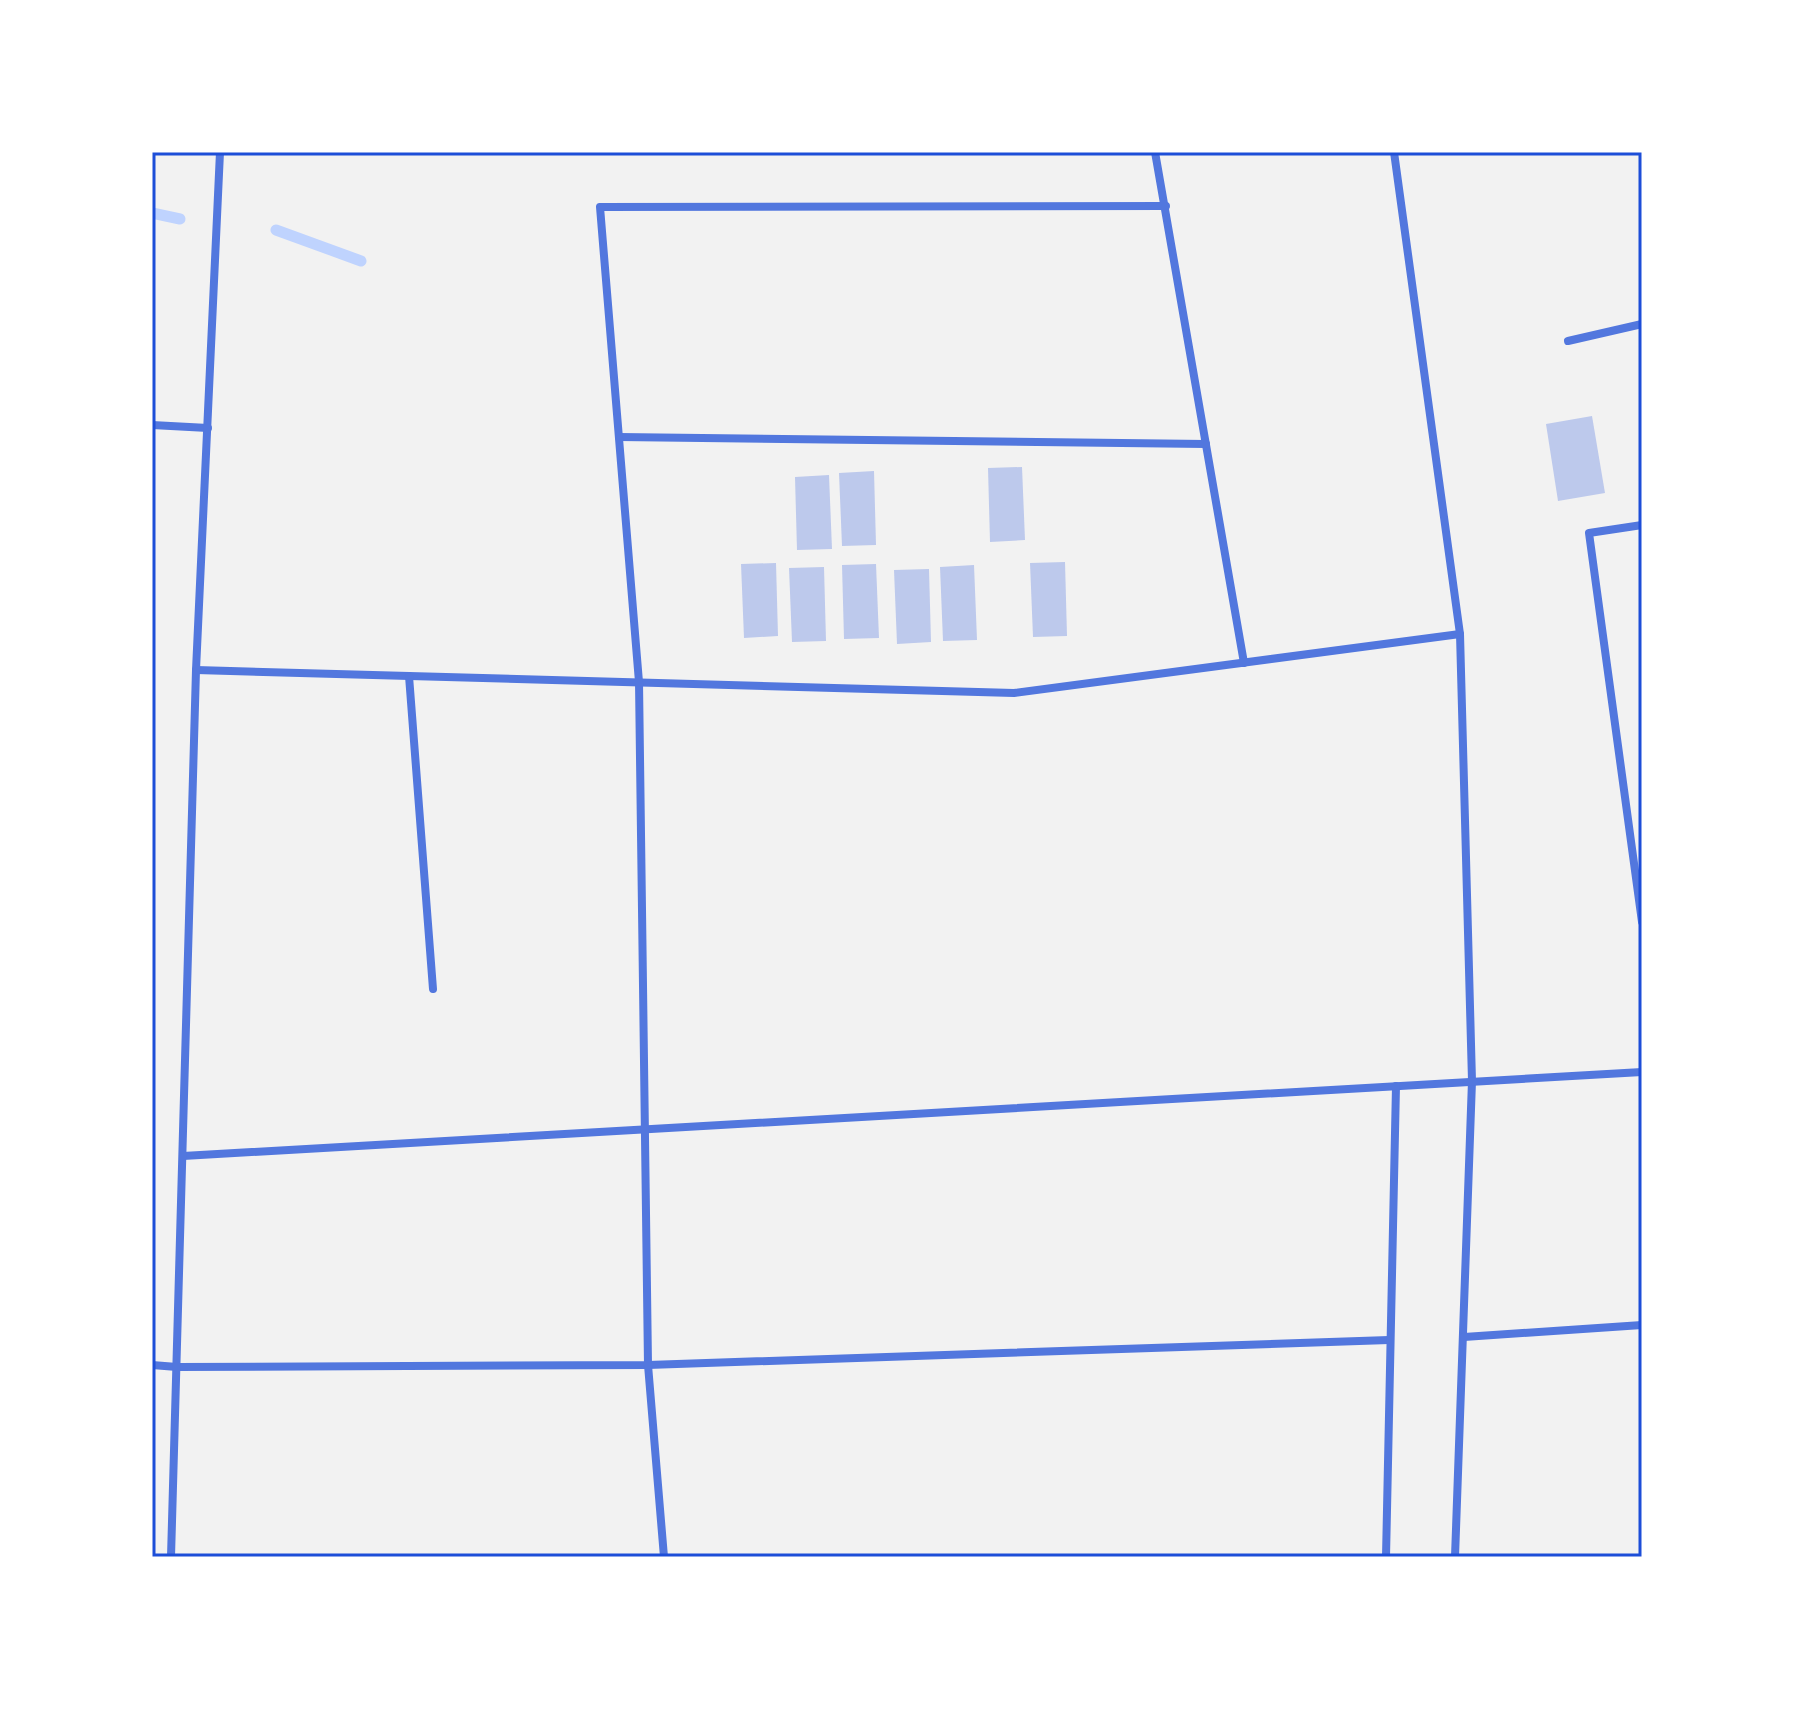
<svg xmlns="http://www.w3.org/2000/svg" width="1794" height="1709" viewBox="0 0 1794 1709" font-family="'DM Sans',sans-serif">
<rect width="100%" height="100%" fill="#f2f2f2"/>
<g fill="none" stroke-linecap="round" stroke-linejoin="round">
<g stroke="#bfd3fe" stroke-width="11">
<path d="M152,213L180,219"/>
<path d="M276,230L361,261"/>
</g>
</g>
<g fill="#bdc9ec">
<path d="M1592,416L1605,493L1558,501L1546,424Z"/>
<path d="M1022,467L1025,540L990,542L988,468Z"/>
<path d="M874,471L876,545L842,546L839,473Z"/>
<path d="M829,475L832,549L797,550L795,477Z"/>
<path d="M1065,562L1067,636L1033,637L1030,563Z"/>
<path d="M776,563L778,636L744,638L741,564Z"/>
<path d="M876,564L879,638L844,639L842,565Z"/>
<path d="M974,565L977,640L943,641L940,567Z"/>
<path d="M824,567L826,641L792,642L789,568Z"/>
<path d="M929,569L931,642L897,644L894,570Z"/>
</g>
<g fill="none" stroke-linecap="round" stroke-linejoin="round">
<g stroke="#5277de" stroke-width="8">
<path d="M1155,152L1244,663"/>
<path d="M1394,152L1460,634L1472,1081L1455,1557"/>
<path d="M1568,341L1642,324"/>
<path d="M152,425L208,428"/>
<path d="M619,437L1206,444"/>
<path d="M1642,525L1589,533L1642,922"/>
<path d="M196,670L1014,693L1460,634"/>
<path d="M409,676L433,989"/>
<path d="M183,1156L1642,1072"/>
<path d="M1464,1337L1642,1325"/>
<path d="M152,1365L177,1367L648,1365L1389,1340"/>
<path d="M171,1557L196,670L220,152"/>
<path d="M664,1557L648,1365L639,682L600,207L1166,206"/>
<path d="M1386,1557L1396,1086"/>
</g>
</g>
<rect width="1794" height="1709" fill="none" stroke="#ffffff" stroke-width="308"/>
<rect x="154" y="154" width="1486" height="1401" fill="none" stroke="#1d4ed8" stroke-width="3"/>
</svg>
